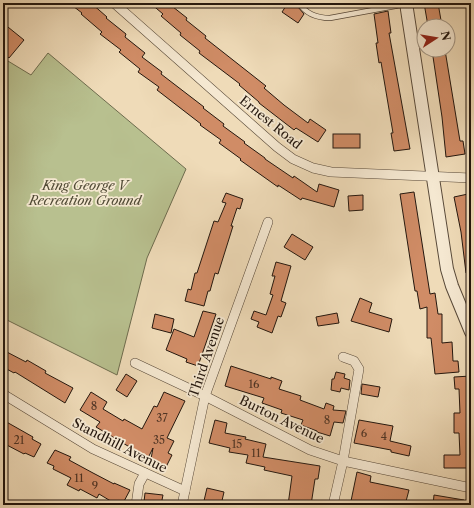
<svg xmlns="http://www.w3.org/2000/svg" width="474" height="508" viewBox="0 0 474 508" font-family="'Libre Caslon Text',serif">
<rect width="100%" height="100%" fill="#efdbb8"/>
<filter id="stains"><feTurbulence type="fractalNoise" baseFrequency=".005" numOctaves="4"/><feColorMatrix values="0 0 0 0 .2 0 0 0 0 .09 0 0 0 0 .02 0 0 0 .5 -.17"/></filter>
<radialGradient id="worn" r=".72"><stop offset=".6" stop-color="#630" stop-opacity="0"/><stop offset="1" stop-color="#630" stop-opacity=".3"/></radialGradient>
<path fill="#b8c08f" stroke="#6e6c4e" d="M48,53L186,169L147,258L117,375L3,318V58L31,75Z"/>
<g fill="#d08c66" stroke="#24170e">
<path d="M69,3H91L107,17L106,18L126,34L125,37L145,53L142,57L162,72L161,74L204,107L203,108L224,124L223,126L245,142L244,143L265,158V159L293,178L294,176L317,192L319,184L339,190L334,207L302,198L301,200L278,185V187L240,160L241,159L219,143L221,140L200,125L201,124L157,90L159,87L138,72L140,69L119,52L121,50L100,34L102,32L81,14L82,13Z"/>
<path d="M150,3H168L187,18L186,20L206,36L205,38L266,86L264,88L284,105L308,123L310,119L326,130L318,142L296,128L294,130L259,103V102L239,85L240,84L199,53L200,51L180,35L181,33L161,16L163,14Z"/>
<path d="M288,3H291L298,7L304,14L298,23L282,12Z"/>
<path d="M372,3H386L387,4L372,6Z"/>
<path d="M424,3H438L442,26H428Z"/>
<path d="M388,11L391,33H389L410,149L394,151L391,133H393L381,62L379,63L376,43H378L374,14Z"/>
<path d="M3,23L24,40L9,58L3,53Z"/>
<path d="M432,50H445L460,141H463L465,154L446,157L442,117Z"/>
<rect x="333" y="134" width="27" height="14"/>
<path d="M414,192L430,294L435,293L438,314H442V343L452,342L453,361H458L459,372L435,374L431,338H427V307L420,309L417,291H415L400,194Z"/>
<path d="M226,193L243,199L240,209L237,208L231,226H233L218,274L215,273L210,291H208L204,306L185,301L188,289L191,290L195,273H197L214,221L218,222L226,203L222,202Z"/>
<path d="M468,194L471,211V272L466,273L461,232L454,197Z"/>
<path d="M363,195V210L349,211L348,196Z"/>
<path d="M292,234L313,247L305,260L284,247Z"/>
<path d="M276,262L291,266L281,301L286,303L281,317L278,316L272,333L257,327L259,322L251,319L254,311L266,315L273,295L270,294L275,276H272Z"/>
<path d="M360,298L372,303L369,312L392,319L389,332L351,321Z"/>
<path d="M203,311L216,314L198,366L186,362L187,359L166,350L174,329L194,337Z"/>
<path d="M337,313L339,323L318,326L316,317Z"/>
<path d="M155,314L174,319L171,333L152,328Z"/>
<path d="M3,350L26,362L27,360L46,371L45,373L73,388L65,403L15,372L14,373L3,367Z"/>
<path d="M231,366L271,379V377L282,381L279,389L301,396L300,400L324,409L326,403L334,406L333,410L346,411L343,423L334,422L330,436L317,432V431L301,425L303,420L281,413L282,410L262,403L264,398L225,386Z"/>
<path d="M336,372L345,374L344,378L350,380L349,390L341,388L340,392L331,390L332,379H334Z"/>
<path d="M126,374L137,381L127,397L116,390Z"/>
<path d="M471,376V468H444V455H460L459,433H454V413H460L459,389H455L454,377Z"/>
<path d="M362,384L380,387L378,397L361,394Z"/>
<path d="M91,392L107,402L103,409L123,421L124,419L142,429L154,406L157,407L164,392L185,401L167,438L174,441L168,453L172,455L166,467L151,459L153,448L148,458L96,427L100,422L80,410Z"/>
<path d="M3,420L33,437L32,439L41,444L34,457L25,453L24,454L3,443Z"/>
<path d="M215,420L227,423L225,433L246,437L245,439L266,444L263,457L320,466L318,479H315L311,505H288L292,476L264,470L265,467L246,463L248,455L229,452L230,448L209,443Z"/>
<path d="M359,420L393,426L390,441L411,446L409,456L391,452V450L354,443Z"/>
<path d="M55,450L71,457L69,460L93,473L114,484V483L130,490L122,505L115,501L114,503L99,494L97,498L80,489L79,491L67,485L71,478L53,469L54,466L47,463Z"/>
<path d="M357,472L371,476L370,482L409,490L405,505H379L366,502L365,504L351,501Z"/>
<path d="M207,488L224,492L221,505H203Z"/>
<path d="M145,493L163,495L161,505H145V502H144Z"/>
<path d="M434,495L464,500L463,505H433Z"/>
</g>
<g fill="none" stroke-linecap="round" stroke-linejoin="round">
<g stroke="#574838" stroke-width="6">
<path id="service" d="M299,3C306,14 317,18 330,18L406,4"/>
</g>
<g stroke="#574838" stroke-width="10">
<g id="minor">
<path d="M114,3L277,147L293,159L313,168L331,172L471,178"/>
<path d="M135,363L205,396L310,450L343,461L471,488"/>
<path d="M3,394L93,449L185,491"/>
<path d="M136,505L139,484L145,473"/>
<path d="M182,505L205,396L268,222"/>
<path d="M333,505L343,461L359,369L354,361L343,357"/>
</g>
</g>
<g stroke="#574838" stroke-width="14">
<path id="tertiary" d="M406,3L447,269L452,286L471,332"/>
</g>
<use href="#service" stroke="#f5e8d1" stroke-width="4.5"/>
<use href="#minor" stroke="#f5e8d1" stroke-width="9"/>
<use href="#tertiary" stroke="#f5e8d1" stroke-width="12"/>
</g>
<g text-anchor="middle" stroke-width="3.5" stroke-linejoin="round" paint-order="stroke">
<g font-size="11" fill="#4f3424">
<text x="254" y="388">16</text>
<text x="94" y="410">8</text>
<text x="162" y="422">37</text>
<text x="327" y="424">8</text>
<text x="364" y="437">6</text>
<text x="384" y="440">4</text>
<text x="19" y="444">21</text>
<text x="159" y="444">35</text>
<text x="237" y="448">15</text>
<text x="256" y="457">11</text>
<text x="79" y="482">11</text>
<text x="95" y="490">9</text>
</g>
<g font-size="13" fill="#24170e" stroke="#f5e8d1">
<text transform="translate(271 122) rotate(39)" y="5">Ernest Road</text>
<text transform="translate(206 357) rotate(-71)" y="5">Third Avenue</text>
<text transform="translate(282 419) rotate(26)" y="5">Burton Avenue</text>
<text transform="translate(120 445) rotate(27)" y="5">Standhill Avenue</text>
</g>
<g font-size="13" font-style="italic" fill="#504a35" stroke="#f5e8d1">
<text x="85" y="190">King George V<tspan x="85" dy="15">Recreation Ground</tspan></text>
</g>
</g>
<rect width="474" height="508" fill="none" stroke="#efdbb8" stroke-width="16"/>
<rect x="4" y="4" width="466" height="500" fill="none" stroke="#24170e" stroke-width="2"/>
<rect x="8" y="8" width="458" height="492" fill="none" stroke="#24170e"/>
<g transform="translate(436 38) rotate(78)"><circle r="19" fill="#f5e8d1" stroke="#a19483"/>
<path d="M0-3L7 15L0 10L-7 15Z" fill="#8f2418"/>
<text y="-6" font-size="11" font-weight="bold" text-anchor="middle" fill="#24170e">N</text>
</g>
<rect width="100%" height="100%" filter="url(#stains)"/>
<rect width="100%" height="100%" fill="url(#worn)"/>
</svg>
